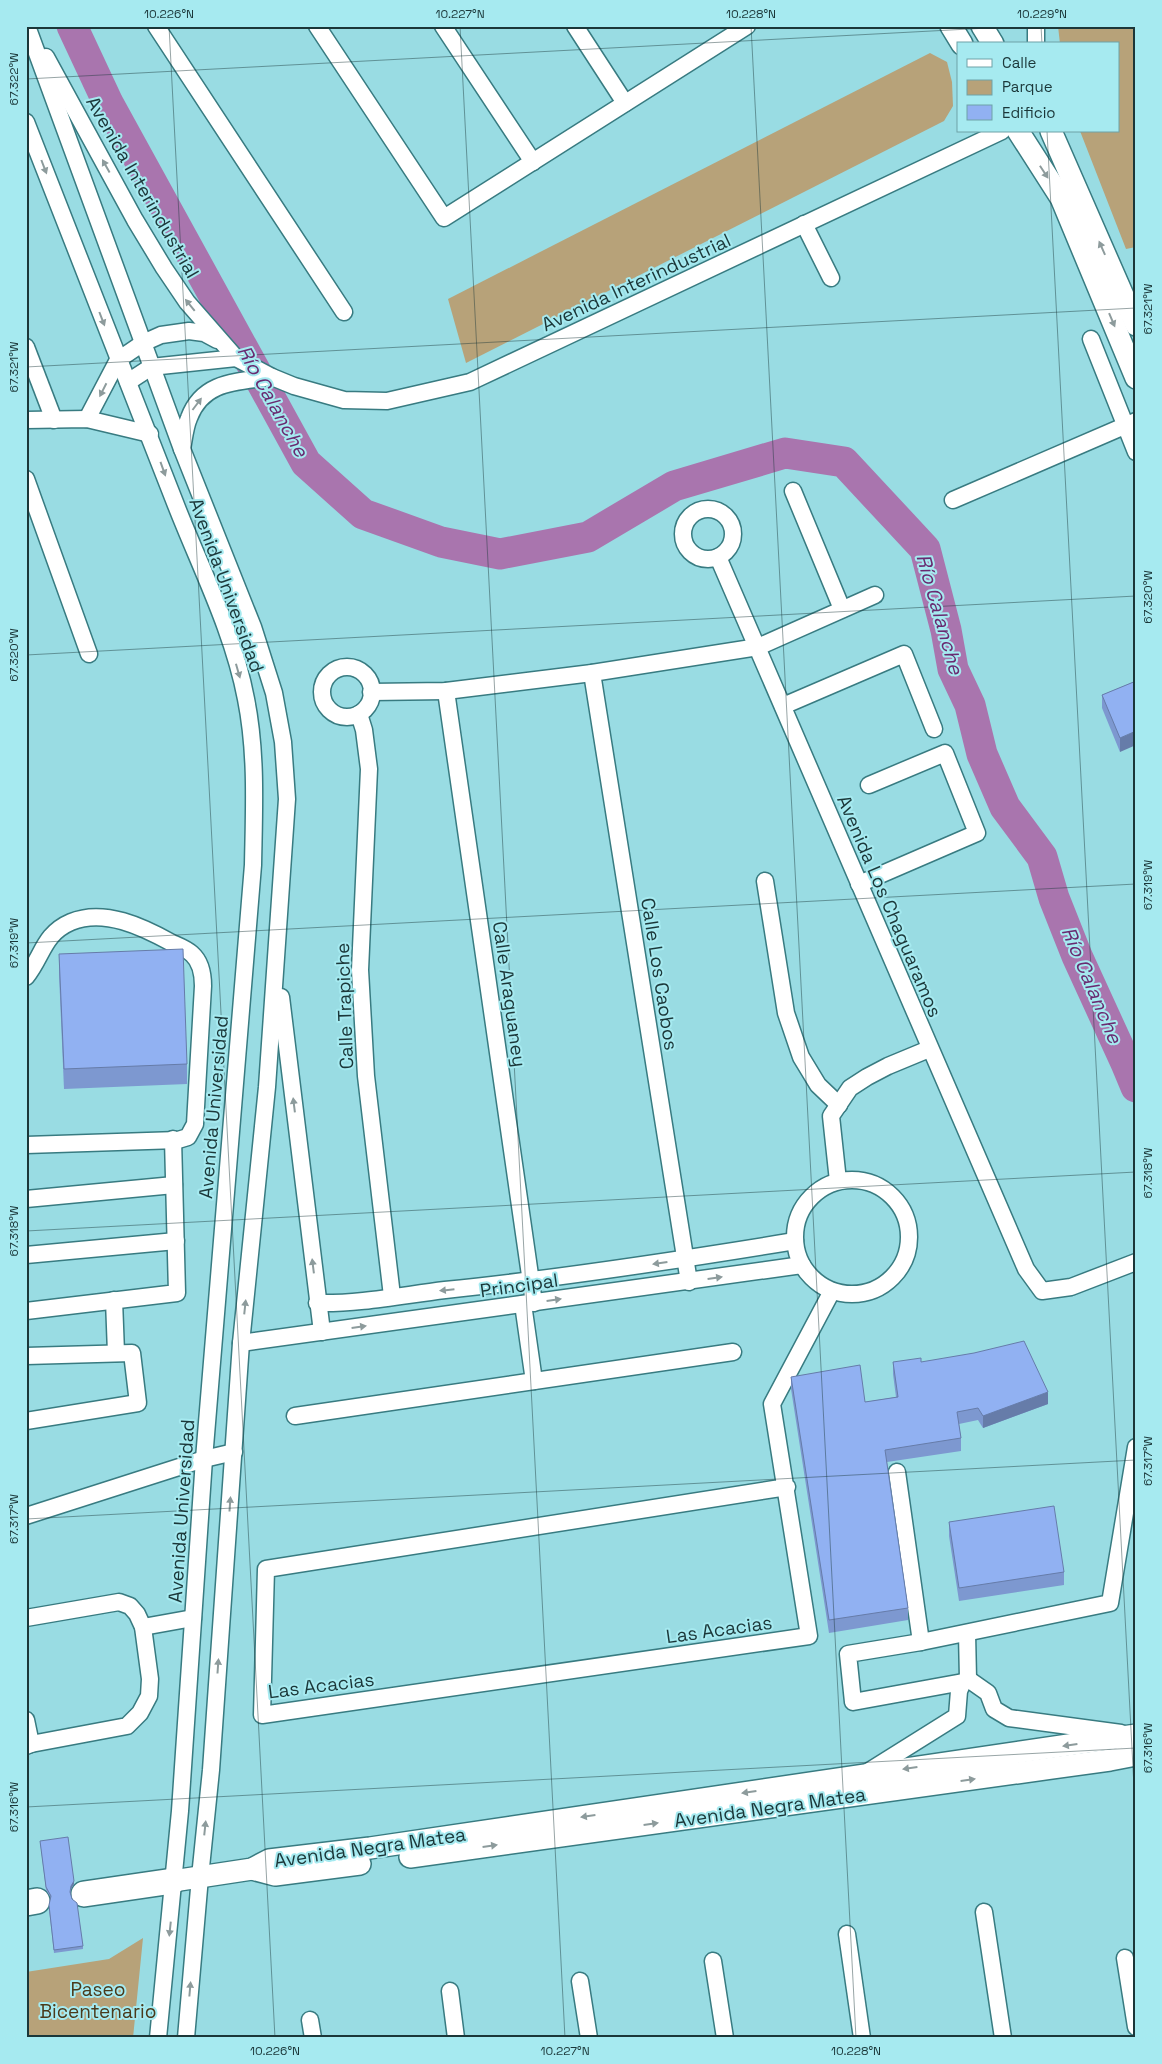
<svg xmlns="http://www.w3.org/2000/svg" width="1162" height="2064" viewBox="0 0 1162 2064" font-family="'Space Grotesk',sans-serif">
<rect width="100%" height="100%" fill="#99dce3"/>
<g fill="#b7a279">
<path d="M1058,26H1136V247L1126,249L1080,131H1118V44H1060Z"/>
<path d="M930,53L947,62L952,82L953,106L944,121L466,363L448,299Z"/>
<path d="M143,1938L133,2038H26V1972L109,1959Z"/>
</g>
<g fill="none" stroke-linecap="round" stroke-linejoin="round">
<path stroke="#a975ae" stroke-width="31" d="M72,26L108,103L306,463L363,514L441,542L500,554L588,537L674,486L785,453L844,462L925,549L946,630L953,669L970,705L982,754L1005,807L1042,857L1054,898L1077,956L1126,1063L1136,1087"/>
<g stroke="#387b81" stroke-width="19">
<g id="minor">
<path d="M27,26L182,449L253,627L274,693L283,742L287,799L267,1087L241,1343L211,1770L200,1877L186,2038"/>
<path d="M156,26L344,312"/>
<path d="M317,26L444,218L747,26"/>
<path d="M443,26L533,162"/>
<path d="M575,26L625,103"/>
<path d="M1036,26V44"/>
<path d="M46,57L135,220L164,268L187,302L236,358L272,377L294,386L344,400L387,401L470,382L1002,131"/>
<path d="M26,122C75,248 125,374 174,500C199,565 233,630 246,699C257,754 254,810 253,865L204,1459L180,1811L158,2038"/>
<path d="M804,224L831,278"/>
<path d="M1091,339L1136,452"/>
<path d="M26,347L54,420"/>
<path d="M128,382L151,367L236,358"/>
<path d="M87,419L118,360L143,343L161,335L189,331L204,333L217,340"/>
<path d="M26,420L87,419L150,434"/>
<path d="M182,449C184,439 185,427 189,418C203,380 238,382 272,377"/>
<path d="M26,479L89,654"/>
<path d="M793,491L842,609"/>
<path d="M953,500L1136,421"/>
<circle cx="708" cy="534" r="25"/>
<path d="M718,557L1026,1269L1042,1291L1071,1287L1136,1262"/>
<circle cx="347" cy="692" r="25"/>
<path d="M592,673L689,1282"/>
<path d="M446,691L534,1303"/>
<path d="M371,692L446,691L592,673L758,647L875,595"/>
<path d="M783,706L904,654L934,729"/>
<path d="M359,714L364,730L369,769L360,970L366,1076L392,1296"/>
<path d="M765,881L786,1013L801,1057L818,1085L839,1105"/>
<path d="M859,884L977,833L945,753L869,785"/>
<path d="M26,977C43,956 43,934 71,922C104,908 143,927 172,943C179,946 187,949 192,954C201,962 203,975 203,986L195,1124L188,1137L178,1140L26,1145"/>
<path d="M281,997L322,1332"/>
<circle cx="852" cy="1237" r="57"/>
<path d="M838,1181L831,1116L850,1088L867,1077L888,1066L929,1049"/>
<path d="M26,1199L174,1185"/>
<path d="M26,1255L176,1241"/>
<path d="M114,1300L116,1353"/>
<path d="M317,1303C360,1304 403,1295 445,1290C563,1278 679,1260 795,1241"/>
<path d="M523,1304L534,1381"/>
<path d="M26,1311L177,1293L173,1139"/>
<path d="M241,1343L802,1265"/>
<path d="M26,1356L132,1353L138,1403L26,1421"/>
<path d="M295,1416L733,1352"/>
<path d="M897,1472L921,1642"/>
<path d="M787,1487L266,1569L262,1715L809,1636L772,1404L832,1291"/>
<path d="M26,1516L204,1459L234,1452"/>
<path d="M26,1618L119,1602L130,1606L137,1614L143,1627L150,1679L149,1696L140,1713L127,1726L31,1744L26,1746"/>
<path d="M143,1627L193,1618"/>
<path d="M968,1679L988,1693L994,1709L1009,1718L1121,1733"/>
<path d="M963,1682L853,1702L848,1654L921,1642L1110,1603L1136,1447"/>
<path d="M26,1720L31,1744"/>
<path d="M866,1773L957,1716L959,1691L963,1682L968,1679L967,1633"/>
<path d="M984,1912L1003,2038"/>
<path d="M847,1934L862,2038"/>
<path d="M1125,1958L1136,2027"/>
<path d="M713,1961L725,2038"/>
<path d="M580,1981L589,2038"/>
<path d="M450,1991L456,2038"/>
<path d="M310,2020L313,2038"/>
</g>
</g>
<g stroke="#387b81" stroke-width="24">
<g id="major">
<path d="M951,26L962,44"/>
<path d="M982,26L993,44"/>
<path d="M1018,131L1061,198L1136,378"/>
<path d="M1051,131L1136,325"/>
<path d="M410,1857L1110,1760L1136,1755"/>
<path d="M252,1869L275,1875L360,1864"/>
<path d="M173,1881L252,1869L269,1860L370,1848L1136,1735"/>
</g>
</g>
<g stroke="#387b81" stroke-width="28">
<g id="highway">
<path d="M84,1894L173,1881"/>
<path d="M26,1903L37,1901"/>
</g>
</g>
<use href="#minor" stroke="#fff" stroke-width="16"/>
<use href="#major" stroke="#fff" stroke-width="21"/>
<use href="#highway" stroke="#fff" stroke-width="25"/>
</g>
<g fill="#7d98d0">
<path d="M1136,681L1120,752L1102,708V695Z"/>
<path d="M59,954L187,1064V1084L64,1089L59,974Z"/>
<path d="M893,1362H921L1048,1404L983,1428L978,1420L959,1424L961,1438V1451L887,1462L908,1608V1620L829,1633L791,1389V1377L865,1402L896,1397L893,1374Z"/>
<path d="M949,1522L1064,1572V1585L959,1601L949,1536Z"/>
<path d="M40,1841L74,1884L71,1889L70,1893L83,1946V1949L54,1953L49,1909L51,1898L46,1890Z"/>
</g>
<g fill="#667ca9">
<path d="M1136,731V745L1120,752V738Z"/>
<path d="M1048,1392V1404L983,1428V1416Z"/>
<path d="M74,1881V1884L71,1889L70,1896L71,1886Z"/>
</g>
<g fill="#91b1f2" stroke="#667ca9">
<path d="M1136,681V731L1120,738L1102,695Z"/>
<path d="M183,949L187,1064L64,1069L59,954Z"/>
<path d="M1024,1341L1048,1392L983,1416L978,1408L957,1412L961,1438L885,1450L908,1608L829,1620L791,1377L860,1365L865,1402L898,1397L893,1362L921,1358V1362L974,1353Z"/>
<path d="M1054,1506L1064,1572L959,1588L949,1522Z"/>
<path d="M68,1837L74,1881L71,1886L70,1892L72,1899L77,1903L83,1946L54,1950L49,1905L51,1896L46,1887L40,1841Z"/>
</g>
<defs><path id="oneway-solid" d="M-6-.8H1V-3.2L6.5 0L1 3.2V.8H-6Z" transform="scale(1.25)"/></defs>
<g fill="#8d9b9c">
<use href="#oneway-solid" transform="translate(106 166) rotate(-119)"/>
<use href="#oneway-solid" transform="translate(44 167) rotate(69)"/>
<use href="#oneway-solid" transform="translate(1044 172) rotate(57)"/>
<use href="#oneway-solid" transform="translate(1102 248) rotate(-114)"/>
<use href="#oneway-solid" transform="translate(190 305) rotate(-129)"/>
<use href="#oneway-solid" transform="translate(102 319) rotate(69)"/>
<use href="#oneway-solid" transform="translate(1112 320) rotate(67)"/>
<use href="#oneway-solid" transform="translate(103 390) rotate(117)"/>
<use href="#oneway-solid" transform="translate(197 404) rotate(-53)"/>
<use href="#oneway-solid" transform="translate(163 469) rotate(70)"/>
<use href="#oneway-solid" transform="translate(238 671) rotate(74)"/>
<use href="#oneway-solid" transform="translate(294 1105) rotate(-97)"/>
<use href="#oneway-solid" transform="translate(660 1263) rotate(172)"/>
<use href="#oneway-solid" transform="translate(313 1266) rotate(-97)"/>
<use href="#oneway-solid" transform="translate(715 1278) rotate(-8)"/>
<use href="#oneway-solid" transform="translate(447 1290) rotate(174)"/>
<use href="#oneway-solid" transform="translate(554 1300) rotate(-8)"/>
<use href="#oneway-solid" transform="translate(245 1307) rotate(-84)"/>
<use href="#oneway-solid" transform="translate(359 1327) rotate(-8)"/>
<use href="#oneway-solid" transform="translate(230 1504) rotate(-86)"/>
<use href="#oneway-solid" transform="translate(218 1666) rotate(-86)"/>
<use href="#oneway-solid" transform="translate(1070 1745) rotate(172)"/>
<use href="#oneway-solid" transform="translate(910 1768) rotate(172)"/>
<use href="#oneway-solid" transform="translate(968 1780) rotate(-8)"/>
<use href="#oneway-solid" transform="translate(749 1792) rotate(172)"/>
<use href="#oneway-solid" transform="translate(588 1816) rotate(172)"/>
<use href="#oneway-solid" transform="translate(651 1824) rotate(-8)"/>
<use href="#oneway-solid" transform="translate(205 1828) rotate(-84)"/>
<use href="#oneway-solid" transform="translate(490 1846) rotate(-8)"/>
<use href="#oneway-solid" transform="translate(170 1929) rotate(96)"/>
<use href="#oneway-solid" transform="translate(190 1989) rotate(-85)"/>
</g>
<path fill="none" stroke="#1b3739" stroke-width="1" stroke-opacity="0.45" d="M169,26L275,2038M460,26L565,2038M751,26L856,2038M1041,26L1042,44M26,79L1026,26M1047,131L1136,1825M26,367L1136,308M26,655L1136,596M26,943L1136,884M26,1231L1136,1172M26,1519L1136,1460M26,1807L1136,1748M1110,2038L1136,2036"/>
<g text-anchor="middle" stroke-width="4" stroke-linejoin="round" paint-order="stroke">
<g font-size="19" fill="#1b3739" stroke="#a6eaf0">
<text transform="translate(143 187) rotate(60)" y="7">Avenida Interindustrial</text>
<text transform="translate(636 282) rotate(-25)" y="7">Avenida Interindustrial</text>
<text transform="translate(227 585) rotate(70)" y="7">Avenida Universidad</text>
<text transform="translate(890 906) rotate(67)" y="7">Avenida Los Chaguaramos</text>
<text transform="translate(660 974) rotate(81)" y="7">Calle Los Caobos</text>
<text transform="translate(510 994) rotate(82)" y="7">Calle Araguaney</text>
<text transform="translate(344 1006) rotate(-92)" y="7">Calle Trapiche</text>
<text transform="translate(213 1107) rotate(-85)" y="7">Avenida Universidad</text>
<text transform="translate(519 1285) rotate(-8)" y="7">Principal</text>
<text transform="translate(181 1511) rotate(-86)" y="7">Avenida Universidad</text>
<text transform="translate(719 1629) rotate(-8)" y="7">Las Acacias</text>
<text transform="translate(321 1685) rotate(-7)" y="7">Las Acacias</text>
<text transform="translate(770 1807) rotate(-8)" y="7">Avenida Negra Matea</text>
<text transform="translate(370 1847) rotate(-8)" y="7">Avenida Negra Matea</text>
</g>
<g font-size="19" fill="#4a3a1b" stroke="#a6eaf0">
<text x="98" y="1996">Paseo<tspan x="98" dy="22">Bicentenario</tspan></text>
</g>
<g font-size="20" font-style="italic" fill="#692a70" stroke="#a6eaf0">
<text transform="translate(273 401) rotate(61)" y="7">Río Calanche</text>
<text transform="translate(940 614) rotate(74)" y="7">Río Calanche</text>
<text transform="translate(1092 985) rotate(67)" y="7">Río Calanche</text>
</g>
</g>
<rect width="1162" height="2064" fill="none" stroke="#a6eaf0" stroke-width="55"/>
<rect x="957" y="42" width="162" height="90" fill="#a6eaf0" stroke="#6ea2a7"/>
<rect x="967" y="59" width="25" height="8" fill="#ffffff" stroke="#6ea2a7"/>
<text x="1002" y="68" font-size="15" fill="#1b3739">Calle</text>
<rect x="967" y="80" width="25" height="15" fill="#b7a279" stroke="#6ea2a7"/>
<text x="1002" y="92" font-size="15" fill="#1b3739">Parque</text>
<rect x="967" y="105" width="25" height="15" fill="#91b1f2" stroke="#6ea2a7"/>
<text x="1002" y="118" font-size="15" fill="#1b3739">Edificio</text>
<rect x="28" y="28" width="1106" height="2008" fill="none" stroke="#1b3739" stroke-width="2"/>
<g font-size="12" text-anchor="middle" fill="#1b3739">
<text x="169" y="18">10.226°N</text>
<text x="460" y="18">10.227°N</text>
<text x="751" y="18">10.228°N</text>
<text x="1042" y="18">10.229°N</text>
<text transform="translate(14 79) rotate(-90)" y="4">67.322°W</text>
<text transform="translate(1148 309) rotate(-90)" y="4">67.321°W</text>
<text transform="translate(14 367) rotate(-90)" y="4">67.321°W</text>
<text transform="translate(1148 597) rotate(-90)" y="4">67.320°W</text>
<text transform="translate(14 655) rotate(-90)" y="4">67.320°W</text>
<text transform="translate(1148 885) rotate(-90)" y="4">67.319°W</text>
<text transform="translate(14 943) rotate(-90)" y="4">67.319°W</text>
<text transform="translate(1148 1173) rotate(-90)" y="4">67.318°W</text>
<text transform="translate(14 1231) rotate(-90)" y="4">67.318°W</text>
<text transform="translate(1148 1461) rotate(-90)" y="4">67.317°W</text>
<text transform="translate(14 1519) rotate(-90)" y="4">67.317°W</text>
<text transform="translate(1148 1748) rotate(-90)" y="4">67.316°W</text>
<text transform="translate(14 1807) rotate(-90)" y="4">67.316°W</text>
<text x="275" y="2055">10.226°N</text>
<text x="565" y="2055">10.227°N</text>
<text x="856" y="2055">10.228°N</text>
</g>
</svg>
